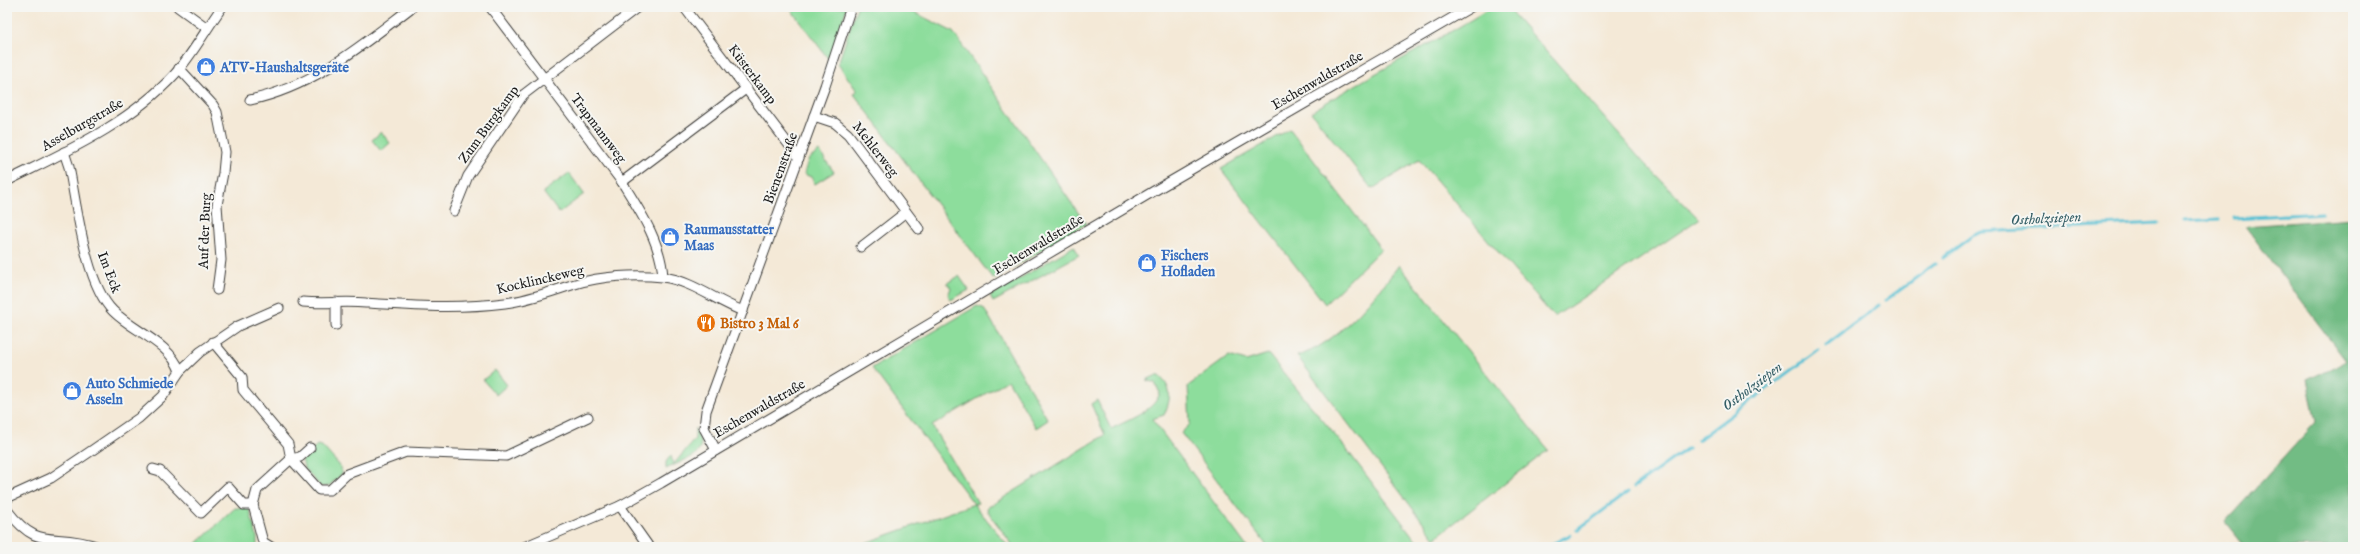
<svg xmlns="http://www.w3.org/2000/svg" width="2360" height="554" viewBox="0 0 2360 554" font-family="'IM FELL English',serif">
<rect width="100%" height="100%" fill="#f6f6f2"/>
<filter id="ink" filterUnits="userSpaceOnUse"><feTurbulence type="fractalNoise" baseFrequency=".025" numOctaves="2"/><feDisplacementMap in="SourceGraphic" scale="8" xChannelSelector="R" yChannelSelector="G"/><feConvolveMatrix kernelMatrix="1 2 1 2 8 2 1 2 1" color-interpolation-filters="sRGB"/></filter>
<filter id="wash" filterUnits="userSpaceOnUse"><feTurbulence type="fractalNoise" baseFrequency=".012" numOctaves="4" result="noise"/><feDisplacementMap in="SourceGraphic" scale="16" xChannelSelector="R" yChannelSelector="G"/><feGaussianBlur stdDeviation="0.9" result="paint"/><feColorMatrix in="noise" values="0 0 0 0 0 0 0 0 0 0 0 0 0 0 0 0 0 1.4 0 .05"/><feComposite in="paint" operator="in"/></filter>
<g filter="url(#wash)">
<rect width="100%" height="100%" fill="#f4e9d7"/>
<g fill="#8ddd9c" stroke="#547c5c">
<path d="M789,7H847L830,61Z"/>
<path d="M857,7H904L953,32L1086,224L993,279L854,94L857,91L838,64Z"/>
<path d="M1492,7H1507L1643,162L1699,219L1554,317L1419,160L1372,189L1311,112C1370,74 1433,44 1492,7Z"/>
<path d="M1290,129L1381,249L1325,304L1221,169Z"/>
<path d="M381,132L390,143L381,151L372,140Z"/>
<path d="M819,151L834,172L815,184L811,177L804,174L808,160Z"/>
<path d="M569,173L584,194L559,213L543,192Z"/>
<path d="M1074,246L1079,255L993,302L990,296Z"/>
<path d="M1399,265L1548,450L1435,538L1297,356C1335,346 1376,296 1399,265Z"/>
<path d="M959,276L969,290L951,300L948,295L951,288L947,283Z"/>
<path d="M977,306L983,308L988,315L1048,420L1036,428L1008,380L932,426L978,503L974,504L1009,547H854L974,504L872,368Z"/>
<path d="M1268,354L1344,446L1421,547H1268L1181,433L1190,424L1188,386L1229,356L1246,361Z"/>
<path d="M495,370L507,385L496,395L483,380Z"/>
<path d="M1155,376H1159C1173,388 1171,399 1164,415L1152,419L1247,547H1014L988,512L987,508L1105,435L1091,404L1097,400L1111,429C1128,420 1154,411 1160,393L1155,383L1146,380Z"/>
<path d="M695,428L701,442L700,449L695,455L666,469V462L671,455L673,465L695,439Z"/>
<path d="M317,445L322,446L341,467L342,474L329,486L321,487L304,468L302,459Z"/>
<path d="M235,508H249L257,537V547H193Z"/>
</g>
<path fill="#72bc84" stroke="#476c50" d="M2353,218V547H2245L2225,522L2316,422L2307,380L2346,361L2245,226Z"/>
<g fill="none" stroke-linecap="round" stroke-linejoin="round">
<g stroke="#57c1d4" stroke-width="3">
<path d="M2234,218L2321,213"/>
<path d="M2185,221L2219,219"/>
<path d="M1943,258L1972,236L1982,232L2158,223"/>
<path d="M1886,300L1935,264"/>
<path d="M1826,345L1879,305"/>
<path d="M1698,440L1819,350"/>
<path d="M1634,487L1688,448"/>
<path d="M1577,530L1628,492"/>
<path d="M1546,547L1570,535"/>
</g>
</g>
</g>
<g filter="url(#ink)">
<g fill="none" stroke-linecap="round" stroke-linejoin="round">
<g stroke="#3c3b38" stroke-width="11">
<g id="minor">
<path d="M178,7L207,28"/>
<path d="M490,7L622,182C640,211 661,242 663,277"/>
<path d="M684,7L799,158"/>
<path d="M179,68L213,105L217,112L225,152L223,173L217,205L221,260L217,290"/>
<path d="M250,100C313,87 362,45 412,7"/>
<path d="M814,116L835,123L848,134L919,229"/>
<path d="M64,152L69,167C77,206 85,283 113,311C134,332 169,342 180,371"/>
<path d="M7,181C67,151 129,124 175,74C193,54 206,29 222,7"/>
<path d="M622,182L747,88"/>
<path d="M454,211L468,176L523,95L638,7"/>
<path d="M861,247L906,212"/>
<path d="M303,302C324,304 345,301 366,303C413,306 458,309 505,303C530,300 552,291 575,284C602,276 635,274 663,277C692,281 716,301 743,311"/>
<path d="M336,302V325"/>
<path d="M213,342L242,377L243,390L288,444L291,459L319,490H330L347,474L406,452L506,456L588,417"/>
<path d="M716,450L704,428L706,411L825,86L851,7"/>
<path d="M153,469L160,471L201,513L228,487L244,505H253"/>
<path d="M7,498L51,478L94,449L139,418L163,396L180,371L200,352L238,326L279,308"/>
<path d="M620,506L649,547"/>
<path d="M7,510C41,554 51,530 99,547"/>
<path d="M271,547L263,542L253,505L257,490L291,459L300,457L310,448"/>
<path d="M524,547L620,506L661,483L1154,191L1471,7"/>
</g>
</g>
<use href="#minor" stroke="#fff" stroke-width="9"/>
</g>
</g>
<defs>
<g id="shop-disc" transform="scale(1)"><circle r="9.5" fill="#3f7fe0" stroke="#f6f6f2"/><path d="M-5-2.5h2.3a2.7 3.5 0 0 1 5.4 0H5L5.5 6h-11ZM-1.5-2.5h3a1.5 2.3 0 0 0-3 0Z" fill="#fff"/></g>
<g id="restaurant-disc" transform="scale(1)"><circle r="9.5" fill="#e8710a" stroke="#f6f6f2"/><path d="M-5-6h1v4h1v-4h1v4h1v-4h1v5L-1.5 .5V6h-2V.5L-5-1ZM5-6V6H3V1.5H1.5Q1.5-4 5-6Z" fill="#fff"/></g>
</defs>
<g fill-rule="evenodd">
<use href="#shop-disc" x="206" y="67"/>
<use href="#shop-disc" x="670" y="237"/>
<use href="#shop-disc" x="1147" y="263"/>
<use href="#restaurant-disc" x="706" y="323"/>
<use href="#shop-disc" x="72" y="391"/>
</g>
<g text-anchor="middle" stroke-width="4" stroke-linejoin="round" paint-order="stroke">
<g font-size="14" font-weight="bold" fill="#366cbe" stroke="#f6f6f2" text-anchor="start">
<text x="220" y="72">ATV-Haushaltsgeräte</text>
<text x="684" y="234">Raumausstatter<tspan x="684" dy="16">Maas</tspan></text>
<text x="1161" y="260">Fischers<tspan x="1161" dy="16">Hofladen</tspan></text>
<text x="86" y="388">Auto Schmiede<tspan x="86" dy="16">Asseln</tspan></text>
</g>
<g font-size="14" fill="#1c1c1c" stroke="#f6f6f2">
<text transform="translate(753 74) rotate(53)" y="5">Küsterkamp</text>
<text transform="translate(1317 80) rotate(-30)" y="5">Eschenwaldstraße</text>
<text transform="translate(82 124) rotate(-30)" y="5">Asselburgstraße</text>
<text transform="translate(488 124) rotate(-54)" y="5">Zum Burgkamp</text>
<text transform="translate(599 128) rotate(53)" y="5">Trapmannweg</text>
<text transform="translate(876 149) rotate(52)" y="5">Mehlerweg</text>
<text transform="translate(780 168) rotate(-70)" y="5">Bienenstraße</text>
<text transform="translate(204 231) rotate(-88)" y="5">Auf der Burg</text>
<text transform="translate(1038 244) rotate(-31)" y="5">Eschenwaldstraße</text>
<text transform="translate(110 272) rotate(69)" y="5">Im Eck</text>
<text transform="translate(540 279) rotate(-13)" y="5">Kocklinckeweg</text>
<text transform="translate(759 408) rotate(-30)" y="5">Eschenwaldstraße</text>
</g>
<g font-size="14" font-weight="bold" fill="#c56008" stroke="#f6f6f2" text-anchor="start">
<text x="720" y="328">Bistro 3 Mal 6</text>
</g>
<g font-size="15" font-style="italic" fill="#345e66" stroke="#f6f6f2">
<text transform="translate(2046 218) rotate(-3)" y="5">Ostholzsiepen</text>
<text transform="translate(1752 386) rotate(-37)" y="5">Ostholzsiepen</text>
</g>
</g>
<rect width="2360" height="554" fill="none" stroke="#f6f6f2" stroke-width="24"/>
</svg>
